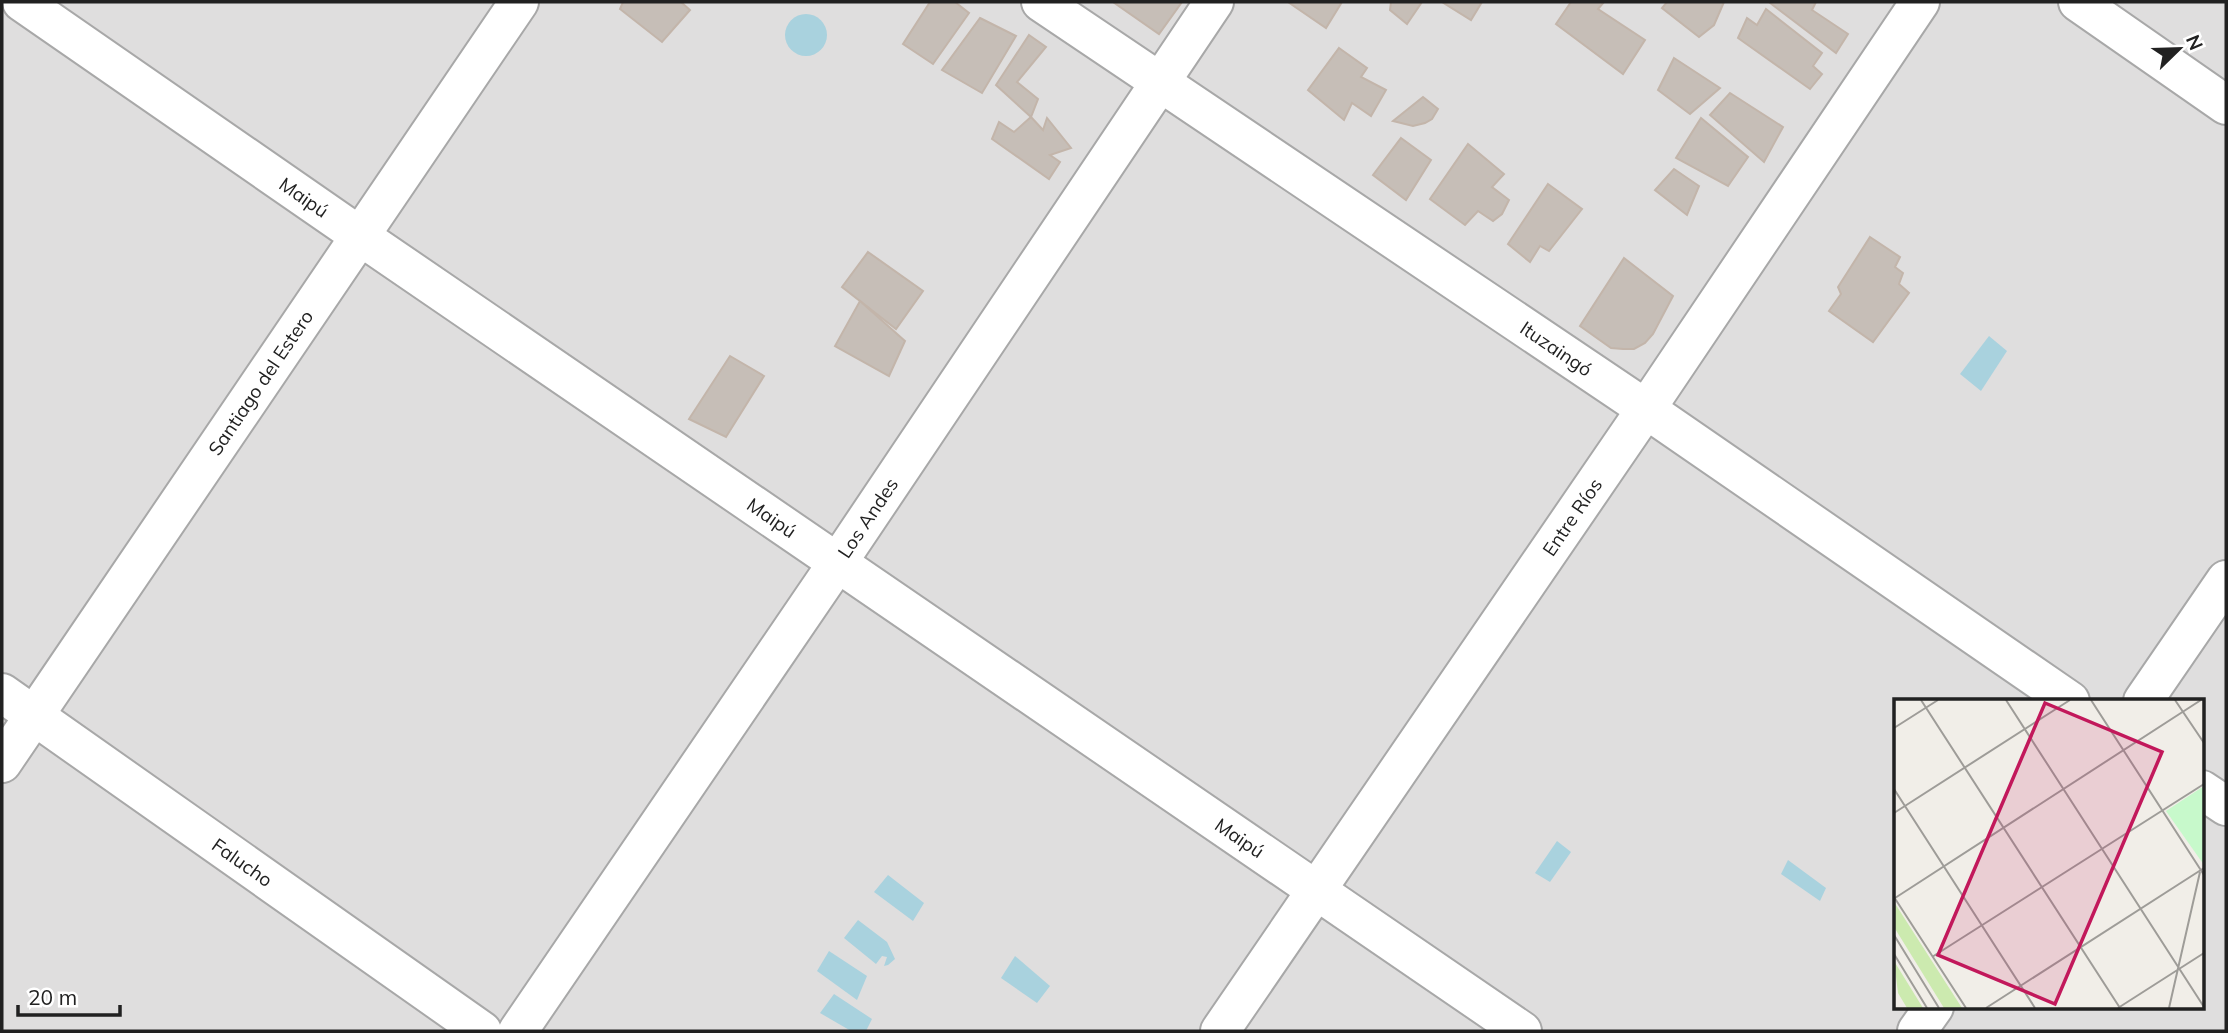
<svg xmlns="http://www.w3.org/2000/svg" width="2228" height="1033" viewBox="0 0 2228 1033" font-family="Mulish,sans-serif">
<rect width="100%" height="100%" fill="#f1eee8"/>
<path fill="#dfdede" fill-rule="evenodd" d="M2,2H2226V1031H2ZM1896,701H2202V1007H1896Z"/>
<g fill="#a9d2de">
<circle cx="806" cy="35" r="21"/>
<path d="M1989,336L2007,351L1981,391L1960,374Z"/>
<path d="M1557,841L1571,852L1550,882L1535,873Z"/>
<path d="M1788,860L1826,888L1820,901L1781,874Z"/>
<path d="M888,875L924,903L913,921L874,892Z"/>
<path d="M858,920L887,942L895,959L888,965L884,966L887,957L882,956L876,964L844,938Z"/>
<path d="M829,951L867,976L857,1000L817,971Z"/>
<path d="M1015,956L1050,986L1037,1003L1001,978Z"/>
<path d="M834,994L872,1019L866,1031H851L820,1013Z"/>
</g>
<g fill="#c6beb7" stroke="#c3b5aa" stroke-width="2">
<path d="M623,2H681L690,10L662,42L620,9Z"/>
<path d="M930,2H955L969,13L933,64L903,44Z"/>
<path d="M1113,2H1182L1159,34Z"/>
<path d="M1288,2H1342L1326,28Z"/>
<path d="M1391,2H1422L1407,24L1390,10Z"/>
<path d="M1442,2H1482L1471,20Z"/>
<path d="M1571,2H1604L1598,9L1645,40L1623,74L1556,24Z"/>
<path d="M1667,2H1724L1714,25L1699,37L1662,8Z"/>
<path d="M1771,2H1816L1812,10L1848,34L1836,53L1770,3Z"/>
<path d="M1766,9L1822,53L1813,66L1822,74L1810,89L1738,38L1747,18L1757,25Z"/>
<path d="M980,18L1016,36L982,93L942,70Z"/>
<path d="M1029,35L1046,47L1017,82L1038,99L1031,117L996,85Z"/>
<path d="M1339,48L1367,68L1361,77L1386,90L1371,116L1352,103L1344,120L1308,90Z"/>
<path d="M1674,58L1720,88L1690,114L1658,90Z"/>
<path d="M1730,93L1783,127L1764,162L1710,115Z"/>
<path d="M1423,97L1438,109L1432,119L1425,123L1413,126L1393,121Z"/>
<path d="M1031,117L1043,130L1047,118L1071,148L1050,155L1060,162L1049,179L992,139L999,122L1014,132Z"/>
<path d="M1701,118L1748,157L1728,186L1676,158Z"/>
<path d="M1401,138L1431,160L1406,200L1373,175Z"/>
<path d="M1468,144L1504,174L1492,187L1509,200L1502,214L1493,221L1478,211L1465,225L1430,199Z"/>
<path d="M1674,169L1699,186L1687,215L1655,190Z"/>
<path d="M1548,184L1582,209L1549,251L1540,246L1530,262L1508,244Z"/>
<path d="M1870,237L1900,257L1895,267L1903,273L1899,284L1909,293L1873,342L1829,311L1841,294L1838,287Z"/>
<path d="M868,252L923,291L896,329L842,287Z"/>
<path d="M1624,258L1673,296L1653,334L1645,343L1634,349H1623L1611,348L1580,326Z"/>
<path d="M860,301L905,341L889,376L835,346Z"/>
<path d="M730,356L764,376L726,437L689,419Z"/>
</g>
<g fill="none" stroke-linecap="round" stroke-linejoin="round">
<g stroke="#a8a8a8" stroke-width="42">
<g id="minor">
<path id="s1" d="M22,2L360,236L1522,1031"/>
<path id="s2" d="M1041,2L1646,409L2070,701"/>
<path d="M2078,2L2226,105"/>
<path id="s3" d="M2,693L482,1031"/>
<path d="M2143,701L2226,580"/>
<path id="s4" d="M2,763L519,2"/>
<path d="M2202,790L2226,806"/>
<path id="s5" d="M518,1031L838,562L1214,2"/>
<path id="s6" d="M1220,1031L1646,409L1920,2"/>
<path d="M1917,1031L1934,1007"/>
</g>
</g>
<use href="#minor" stroke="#fff" stroke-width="38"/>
</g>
<g text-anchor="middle" stroke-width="5" stroke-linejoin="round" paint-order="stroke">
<g font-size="19" fill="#212121" stroke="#fff">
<text dy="7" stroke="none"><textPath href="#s1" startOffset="343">Maipú</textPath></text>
<text dy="7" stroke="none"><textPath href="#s2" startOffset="621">Ituzaingó</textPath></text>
<text dy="7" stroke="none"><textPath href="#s4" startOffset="460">Santiago del Estero</textPath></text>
<text dy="7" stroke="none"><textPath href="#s1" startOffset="910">Maipú</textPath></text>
<text dy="7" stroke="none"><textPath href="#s5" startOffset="621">Los Andes</textPath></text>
<text dy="7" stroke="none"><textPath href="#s6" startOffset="623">Entre Ríos</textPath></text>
<text dy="7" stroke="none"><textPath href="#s1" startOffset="1477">Maipú</textPath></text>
<text dy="7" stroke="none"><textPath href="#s3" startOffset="294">Falucho</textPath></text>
</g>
</g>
<g transform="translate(1894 699)">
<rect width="310" height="310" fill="#f1eee8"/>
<path d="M0,203L68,309H50L0,228ZM0,262L29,309H13L4,294Z" fill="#cceaaf"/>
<path d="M310,87V166L272,112Z" fill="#c7f9cb"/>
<path fill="none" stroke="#9e9c98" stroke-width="2" d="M27,1L226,309M112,1L310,308M197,1L310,176M281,1L310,44M0,29L44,1M0,90L141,309M0,114L176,1M0,198L72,309M1,199L307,1M0,236L45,309M0,255L33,309M38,258L310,85M92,309L310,169M224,309L310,254M275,309L306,173"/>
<path fill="#c2185b" fill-opacity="0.15" stroke="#c2185b" stroke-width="3.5" d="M151,4L268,53L161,305L44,256Z"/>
<rect width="310" height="310" fill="none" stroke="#212121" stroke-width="3.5"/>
</g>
<rect width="2228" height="1033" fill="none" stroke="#212121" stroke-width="7"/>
<g transform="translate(2179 49) rotate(67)" stroke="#ffffff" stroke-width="5" paint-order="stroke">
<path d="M0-5L12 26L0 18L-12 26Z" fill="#212121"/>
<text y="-10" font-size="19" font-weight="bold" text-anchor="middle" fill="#212121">N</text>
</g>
<path d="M18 1005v10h102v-10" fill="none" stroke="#212121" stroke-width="3.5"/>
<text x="28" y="1005" font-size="21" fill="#212121" stroke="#ffffff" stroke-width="5" paint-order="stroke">20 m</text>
</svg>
